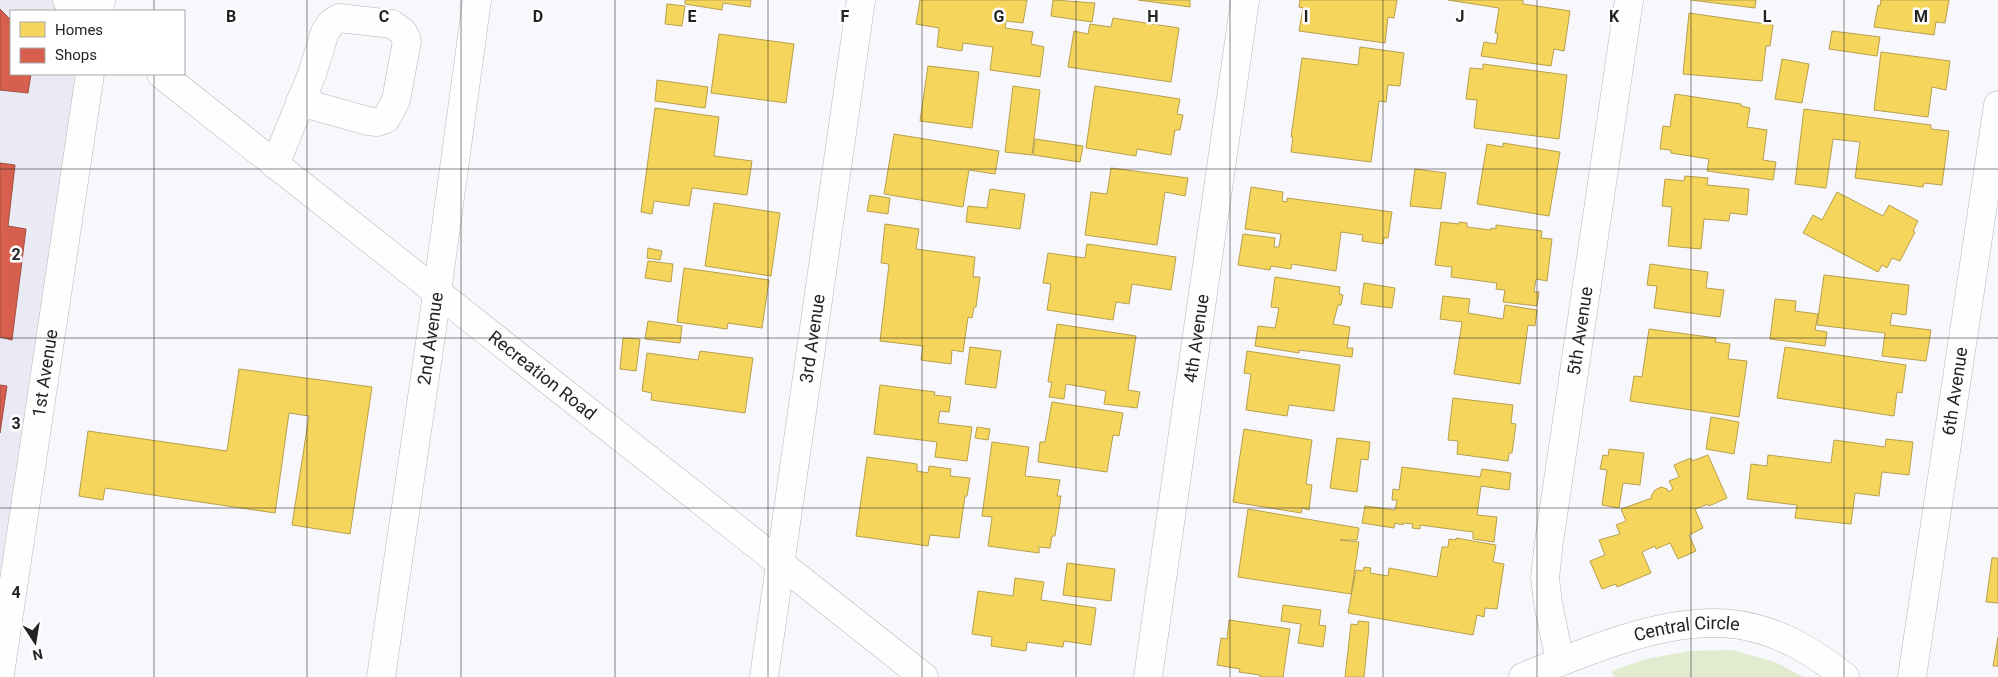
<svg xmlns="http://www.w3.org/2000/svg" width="1998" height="677" viewBox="0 0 1998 677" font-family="Roboto,sans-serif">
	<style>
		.built { fill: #eaeaf5 }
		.green { fill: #e1ebcf }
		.homes { fill: #f6d55c; stroke: #b7a04c }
		.shops { fill: #d6604d; stroke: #a14e42 }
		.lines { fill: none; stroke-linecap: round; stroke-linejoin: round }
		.minor-casing { stroke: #b6b6b9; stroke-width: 29 }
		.minor { stroke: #fefeff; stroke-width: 28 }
		.grid { fill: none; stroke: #242427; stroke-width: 1; stroke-opacity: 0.55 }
		.labels { text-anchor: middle; stroke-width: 5; stroke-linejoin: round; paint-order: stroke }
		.street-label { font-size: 18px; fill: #242427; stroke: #fff }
		.grid-label { font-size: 16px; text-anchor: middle; font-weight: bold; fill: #242427; stroke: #fff; stroke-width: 5; stroke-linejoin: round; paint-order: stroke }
	</style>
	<rect width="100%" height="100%" fill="#f7f7fc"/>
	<path class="built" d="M0 0H101L99 11H11V74H90L0 674Z"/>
	<path class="green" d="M1732 650 1775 662 1803 677H1614L1612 671 1646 659 1690 651Z"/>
	<path class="homes" d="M685 0H751L750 7 723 3 722 10 685 4Z
		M920 0H1027L1023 23 1006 21 1005 28 1033 32 1031 44 1044 47 1040 77 990 70 993 47 963 43 962 51 937 47 939 28 916 24Z
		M1053 0 1095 3 1092 22 1051 16Z
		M1138 0H1190V7Z
		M1300 0H1397L1394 18 1388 17 1385 43 1299 31 1303 8 1299 7Z
		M1448 0H1523V4L1570 11 1564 51 1554 49 1551 66 1481 56 1484 42 1496 44 1498 33H1495L1499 8Z
		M1691 0H1756L1755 8Z
		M1881 0H1949L1945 23 1936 22 1934 35 1874 27 1878 5 1880 6Z
		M667 4 685 6 682 26 665 24Z
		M1689 13 1773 25 1770 46H1766L1762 81 1683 74Z
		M1113 18 1179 28 1171 82 1068 67 1074 31 1088 34 1090 24 1111 27Z
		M1832 31 1880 37 1877 56 1829 49Z
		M719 34 794 44 786 103 711 93Z
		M1360 47 1404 53 1400 86 1388 85 1386 102 1379 101 1371 162 1291 152 1293 137H1291L1302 58 1358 65Z
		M1881 52 1950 61 1946 90 1932 87 1928 117 1874 110Z
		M1782 59 1809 64 1802 103 1775 99Z
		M1483 64 1567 75 1559 139 1474 128 1477 100 1466 99 1470 68 1483 69Z
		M928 66 979 72 972 128 920 121Z
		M657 80 708 87 705 108 655 101Z
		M1013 86 1040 90 1032 155 1005 152Z
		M1095 86 1180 99 1177 114 1183 115 1180 130H1175L1171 155 1137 149 1136 156 1086 148Z
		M1675 94 1741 104V106L1750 108 1747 127 1767 130 1763 160 1776 162 1773 180 1707 171 1709 159 1671 153V150L1660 149 1663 126 1670 127Z
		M655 108 719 117 714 156 752 161 747 195 692 188 689 206 654 201 652 214 641 212Z
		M1804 109 1931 125V129L1949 131 1942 185 1924 183 1923 187 1855 178 1860 142 1833 139 1826 188 1795 184Z
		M894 134 999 151 995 174 969 170 963 207 884 194Z
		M1035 139 1083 146 1080 162 1033 155Z
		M1503 143 1560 152 1549 216 1477 204 1487 144 1503 147Z
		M1111 168 1188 178 1185 196 1165 192 1157 245 1085 235 1091 192 1107 194Z
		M1415 169 1446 173 1441 209 1410 206Z
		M1685 176 1708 178 1707 185 1749 189 1747 215 1730 213 1729 221 1704 219 1701 249 1668 246 1672 207 1662 206 1665 179 1684 181Z
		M1251 187 1283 192 1282 201 1287 202V198L1392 212 1388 238H1384L1383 244 1362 241 1363 235 1341 232 1336 271 1292 264 1291 269 1271 266 1270 270 1238 265 1243 234 1275 238 1274 247H1279L1281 234 1245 229Z
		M990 189 1025 194 1020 229 966 222 968 206 987 208Z
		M1837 192 1883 216 1889 205 1918 221 1913 231 1915 232 1900 261 1892 258 1887 268 1882 265 1878 272 1803 233 1813 215 1822 220Z
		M870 195 890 198 888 214 867 211Z
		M714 203 780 213 771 276 705 266Z
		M1441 222 1459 224V222L1467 223V227L1491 230V228L1496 229V225L1542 231 1541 238 1552 239 1547 281 1536 279 1534 292H1539L1537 306 1503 302 1505 290 1496 289 1497 283 1451 277 1452 267 1435 265Z
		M885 224 919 229 916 249 975 257 973 277H980L976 307H974L972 318 968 317 963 352 952 350 951 364 921 360 923 346 880 341 889 264 881 263Z
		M1087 244 1176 257 1171 290 1132 284 1129 304 1116 302 1113 320 1047 310 1051 284 1043 283 1048 253 1085 258Z
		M648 248 662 251 660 260 647 258Z
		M648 261 673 264 671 282 645 278Z
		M1650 264 1708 272 1706 288 1724 290 1720 317 1654 308 1657 286 1647 285Z
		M684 268 769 280 762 328 728 323 727 329 677 322Z
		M1824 275 1909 285 1906 315 1892 313 1890 325 1931 330 1926 361 1882 356 1885 333 1817 325Z
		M1275 277 1340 287 1339 294 1343 295 1341 305H1338L1333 324 1350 327 1347 348H1353L1352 357 1299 350V353L1255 346 1258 326 1275 328 1279 308 1271 307Z
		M1364 283 1395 288 1392 308 1361 304Z
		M1443 296 1470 299 1468 313 1503 319 1505 305 1537 310 1535 326 1528 325 1520 384 1454 374 1462 322 1440 319Z
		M1775 299 1796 301 1795 311 1818 314 1815 330 1827 332 1825 346 1770 339Z
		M648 321 682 326 680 343 645 339Z
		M1057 324 1136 336 1128 390 1140 392 1137 408 1104 404 1106 391 1066 384 1064 399 1049 397 1052 382H1048Z
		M1649 329 1716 338 1715 342 1730 344 1728 359 1747 361 1739 417 1630 401 1634 376 1642 377Z
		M623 338 640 339 636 371 620 369Z
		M970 347 1001 351 996 388 965 384Z
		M1785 347 1906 365 1902 393 1897 392 1894 416 1777 398Z
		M700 351 753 358 745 413 651 400 652 393 642 391 647 353 698 360Z
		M1247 351 1340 365 1334 411 1289 405 1287 416 1246 410 1251 374 1244 373Z
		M239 369 372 387 350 534 292 525 309 416 289 413 275 513 105 488 103 500 79 496 88 431 227 451Z
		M880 385 935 392 934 395 951 397 949 412 940 411 938 423 972 427 967 461 935 457 937 442 874 434Z
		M1453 398 1513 405 1511 423 1516 424 1512 453H1509L1508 461 1457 454 1458 441 1448 440Z
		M1052 402 1123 413 1119 436 1113 435 1107 472 1038 462 1040 442H1045Z
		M1711 417 1739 422 1734 454 1706 449Z
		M977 427 990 429 988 440 975 438Z
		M1244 429 1312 440 1306 484 1312 485 1309 510 1302 508 1301 513 1233 502Z
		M1337 438 1370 442 1368 460 1361 459 1357 492 1330 488Z
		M1886 439 1913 442 1909 475 1882 472 1879 496 1855 493 1851 524 1795 518 1797 505 1747 499 1751 464 1767 466 1768 455 1831 463 1834 440 1885 447Z
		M992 442 1029 447 1025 476 1060 480 1057 496H1061L1055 536H1052L1050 548 1039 547V553L988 546 992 517 982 516Z
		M1609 449 1644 453 1640 485 1623 483 1619 508 1602 505 1607 470 1600 469 1603 455 1608 456Z
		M1708 455 1727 498 1709 506 1708 504 1695 509 1703 528 1689 535 1696 551 1678 559 1670 543 1656 549 1655 546 1642 552 1651 573 1617 587 1616 584 1602 589 1590 561 1605 555 1599 540 1620 534 1616 525 1626 521 1621 509 1652 498 1651 496 1655 490 1661 487 1667 489 1668 492 1673 489 1669 481 1679 477 1674 465 1691 458 1692 461Z
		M867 457 917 464V471L928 473 929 466 951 469 950 476 970 478 967 496H965L959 538 930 535 928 546 856 536Z
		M1402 467 1480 477 1482 469 1511 473 1509 490 1481 486 1477 515 1497 517 1494 542 1473 539V532L1420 525V529L1412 528 1413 524 1403 523V525L1395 523 1394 528 1362 523 1365 506 1395 510 1397 500H1392L1393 489 1399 490Z
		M1248 509 1359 528 1357 540H1340L1359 542 1351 594 1238 577Z
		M1456 538 1496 545 1493 562 1504 564 1497 609 1485 608 1484 617 1477 615 1473 635 1348 613 1356 570 1363 571 1364 567 1371 568 1370 573 1388 576 1389 568 1437 577 1442 547H1448L1449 539 1456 540Z
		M1992 558H1998V603L1986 602Z
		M1067 563 1115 569 1111 601 1063 595Z
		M1015 578 1044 582 1041 600 1096 608 1091 645 1064 641 1063 647 1027 642 1026 651 991 646 992 637 972 634 978 591 1013 596Z
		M1283 605 1321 610 1319 625 1326 626 1323 647 1298 643 1301 624 1281 621Z
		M1229 620 1290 629 1283 677H1260V675L1239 672 1240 669 1217 665 1221 638 1227 639Z
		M1358 621 1369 622 1368 627H1369L1364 677H1345L1351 624 1358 625Z
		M1998 637V666H1993Z"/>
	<path class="shops" d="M0 9 11 20V74H31L28 93 0 90Z
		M0 163 15 165 8 226 26 229 12 340 0 337Z
		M0 385 7 386 0 433Z"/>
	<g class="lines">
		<defs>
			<g id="minor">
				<path d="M67 0 82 11"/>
				<path d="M99 11 101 0"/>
				<path id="s1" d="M161 74 924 677"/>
				<path d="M275 165 312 74 325 32 331 23 339 18 392 24 403 32 407 41 396 100 386 119 377 122 368 121 300 102"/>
				<path id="s2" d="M1560 662 1548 603 1545 578 1549 542 1629 0"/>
				<path id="s3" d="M0 674 90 74"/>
				<path id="s4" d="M381 677 432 329 477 0"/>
				<path id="s5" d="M764 677 861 0"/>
				<path id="s6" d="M1148 677 1245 0"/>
				<path id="s7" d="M1523 677C1586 651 1672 614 1740 625 1781 632 1814 652 1845 677"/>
				<path id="s8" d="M1912 677 1998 105"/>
			</g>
		</defs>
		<use href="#minor" class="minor-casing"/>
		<use href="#minor" class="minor"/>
	</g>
	<path class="grid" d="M154 0V11M307 0V677M461 0V677M615 0V677M768 0V677M922 0V677M1076 0V677M1230 0V677M1383 0V677M1537 0V677M1691 0V677M1844 0V677M154 74V677M0 169H1998M0 338H1998M0 508H1998"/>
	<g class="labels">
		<g class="street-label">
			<text dy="6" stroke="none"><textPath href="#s2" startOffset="335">5th Avenue</textPath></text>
			<text dy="6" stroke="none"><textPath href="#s6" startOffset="342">4th Avenue</textPath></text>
			<text dy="6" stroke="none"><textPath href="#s4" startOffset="342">2nd Avenue</textPath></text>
			<text dy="6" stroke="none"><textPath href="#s5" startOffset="342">3rd Avenue</textPath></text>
			<text dy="6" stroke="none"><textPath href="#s3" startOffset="304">1st Avenue</textPath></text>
			<text dy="6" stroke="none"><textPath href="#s1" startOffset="486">Recreation Road</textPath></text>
			<text dy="6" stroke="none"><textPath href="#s8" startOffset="289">6th Avenue</textPath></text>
			<text dy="6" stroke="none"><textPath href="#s7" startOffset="172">Central Circle</textPath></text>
		</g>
	</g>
	<g class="grid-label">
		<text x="231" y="22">B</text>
		<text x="384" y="22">C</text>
		<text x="538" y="22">D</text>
		<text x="692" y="22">E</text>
		<text x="845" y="22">F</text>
		<text x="999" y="22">G</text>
		<text x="1153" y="22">H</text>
		<text x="1306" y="22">I</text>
		<text x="1460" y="22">J</text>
		<text x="1614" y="22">K</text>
		<text x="1767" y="22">L</text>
		<text x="1921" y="22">M</text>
		<text x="16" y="260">2</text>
		<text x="16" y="429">3</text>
		<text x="16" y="598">4</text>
	</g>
	<rect x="10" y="10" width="175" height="65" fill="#ffffff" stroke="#a7a7a9"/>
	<rect x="20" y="22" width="25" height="15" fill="#f6d55c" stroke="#a7a7a9"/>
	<text x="55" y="35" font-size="15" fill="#242427">Homes</text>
	<rect x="20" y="48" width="25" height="15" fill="#d6604d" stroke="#a7a7a9"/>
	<text x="55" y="60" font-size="15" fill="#242427">Shops</text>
	<g transform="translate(35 642) rotate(168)" stroke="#ffffff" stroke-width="4" paint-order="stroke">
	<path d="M0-4L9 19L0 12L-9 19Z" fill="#242427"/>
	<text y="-8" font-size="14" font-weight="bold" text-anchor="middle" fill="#242427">N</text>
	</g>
</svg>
